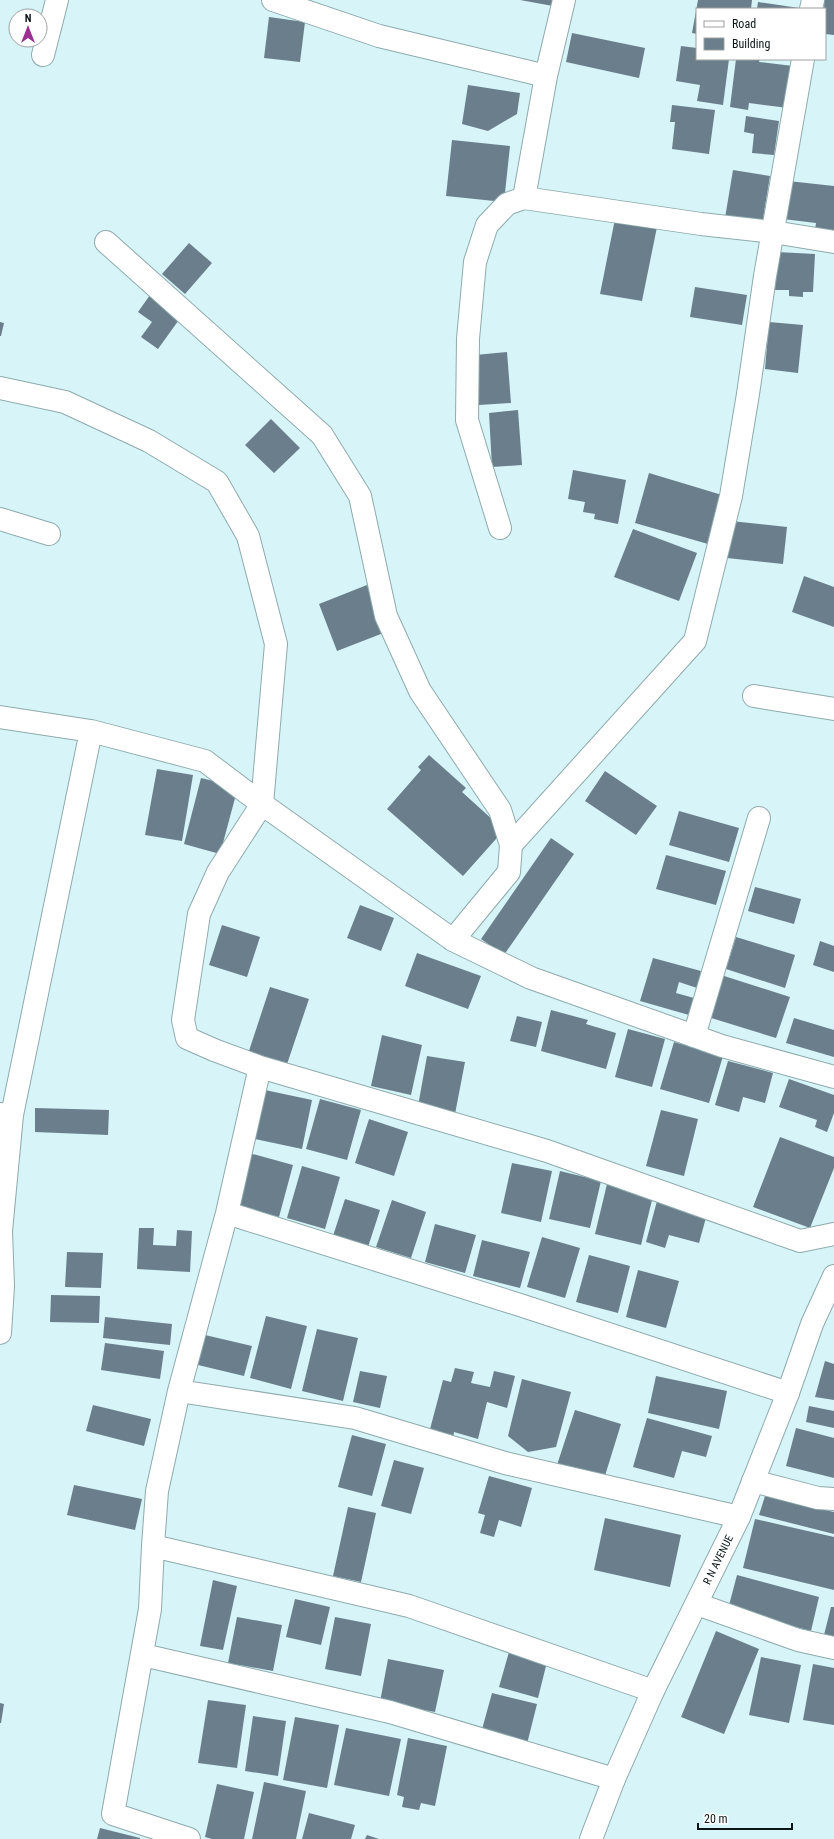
<svg xmlns="http://www.w3.org/2000/svg" width="834" height="1839" viewBox="0 0 834 1839" font-family="'Roboto Condensed',sans-serif">
	<style>
		.building { fill: #6a7f8b }
		.lines { fill: none; stroke-linecap: round; stroke-linejoin: round }
		.street-casing { stroke: #8eaaad; stroke-width: 24 }
		.secondary-casing { stroke: #8eaaad; stroke-width: 24 }
		.primary-casing { stroke: #8eaaad; stroke-width: 24 }
		.street { stroke: #fff; stroke-width: 22 }
		.secondary { stroke: #fff; stroke-width: 22 }
		.primary { stroke: #fff; stroke-width: 22 }
		.labels { text-anchor: middle; stroke-width: 4; stroke-linejoin: round; paint-order: stroke }
		.street-label { font-size: 11px; fill: #0b1517; stroke: #fff }
	</style>
	<rect width="100%" height="100%" fill="#d7f4f8"/>
	<path class="building" d="M520 0H553V6Z
		M698 0H752L751 9H697V34L692 33Z
		M824 0H834V35L825 34Z
		M758 2 799 8V9H757Z
		M269 17 305 22 300 62 264 58Z
		M572 33 645 48 639 78 566 62Z
		M681 46 697 48V59H729L723 105 697 101 700 85 676 81Z
		M736 59H760L759 62 793 66 788 108 749 103 748 110 730 107Z
		M468 85 520 93 517 114 488 131 462 124Z
		M672 105 715 110 709 154 672 149 675 122H670Z
		M746 116 779 121 774 155 752 153 754 134 744 132Z
		M452 140 510 146 504 202 446 196Z
		M733 170 770 176 762 225 725 218Z
		M788 181 834 186V233L815 230 816 223 783 219Z
		M615 219 657 227 642 301 600 294Z
		M189 243 212 263 185 294 162 274Z
		M777 252 815 254 813 292H803V297L789 296V290H775Z
		M695 287 747 295 742 325 690 317Z
		M150 295 181 317 158 349 141 337 152 322 138 312Z
		M0 322 4 323 1 336H0Z
		M769 322 803 325 798 373 765 369Z
		M507 352 511 403 479 405 475 355Z
		M518 410 522 465 492 467 489 413Z
		M271 419 300 448 274 473 245 445Z
		M573 470 626 480 618 524 594 519 595 514 583 512 585 502 568 499Z
		M649 473 722 495 708 544 635 523Z
		M731 521 787 527 783 564 727 558Z
		M633 529 697 553 679 601 614 577Z
		M804 576 834 587V627L792 612Z
		M367 585 386 632 337 651 319 604Z
		M429 755 466 788 462 792 504 830 463 876 387 809 421 770 418 767Z
		M157 769 193 775 182 841 145 835Z
		M605 771 657 806 636 835 585 801Z
		M201 778 238 787 220 854 184 844Z
		M679 811 739 828 729 862 669 845Z
		M551 838 574 854 504 955 481 939Z
		M666 855 726 871 716 905 656 889Z
		M755 887 801 899 794 924 748 911Z
		M360 905 394 918 381 951 347 938Z
		M222 925 260 937 247 977 209 965Z
		M736 937 795 955 785 988 726 969Z
		M820 941 834 946V972L813 965Z
		M417 953 481 976 468 1009 405 986Z
		M653 958 701 971 697 988 679 982 676 993 694 998 689 1015 640 1001Z
		M721 975 790 997 776 1038 708 1017Z
		M270 987 309 999 285 1070 247 1057Z
		M551 1010 588 1020 586 1024 616 1033 606 1069 541 1051Z
		M517 1016 542 1022 536 1047 510 1041Z
		M794 1018 834 1030V1057L786 1043Z
		M628 1029 665 1039 652 1087 615 1077Z
		M382 1035 422 1045 411 1095 371 1086Z
		M674 1042 723 1056 709 1103 660 1089Z
		M427 1056 465 1062 455 1114 418 1106Z
		M728 1061 773 1073 765 1103 743 1097 739 1112 715 1105Z
		M789 1079 834 1095V1113L827 1132 815 1127 817 1120 779 1107Z
		M265 1090 312 1100 302 1149 255 1139Z
		M320 1099 361 1110 347 1160 306 1149Z
		M35 1108 109 1110 108 1135 35 1132Z
		M661 1110 698 1119 684 1176 646 1166Z
		M369 1119 408 1132 394 1176 355 1163Z
		M780 1137 834 1157V1168L810 1228 753 1207Z
		M249 1153 293 1165 279 1217 235 1205Z
		M512 1163 552 1171 541 1222 501 1213Z
		M302 1166 340 1177 325 1229 287 1218Z
		M560 1171 601 1181 590 1228 549 1219Z
		M607 1184 653 1196 641 1245 595 1234Z
		M345 1199 380 1210 368 1247 333 1236Z
		M392 1200 426 1212 411 1258 376 1247Z
		M657 1201 707 1214 699 1243 669 1235 665 1248 646 1242Z
		M435 1224 476 1235 465 1273 425 1262Z
		M139 1228H154L153 1245 176 1246 177 1230 192 1231 190 1272 137 1269Z
		M542 1237 580 1248 565 1298 527 1287Z
		M482 1240 530 1252 520 1288 473 1276Z
		M67 1252 103 1253 101 1288 65 1287Z
		M589 1255 630 1266 618 1313 576 1302Z
		M638 1270 679 1281 666 1328 626 1317Z
		M51 1295 100 1296 99 1323 50 1322Z
		M266 1316 307 1326 291 1389 250 1378Z
		M105 1317 172 1324 170 1345 103 1338Z
		M317 1329 358 1338 343 1401 302 1391Z
		M205 1335 252 1346 244 1376 198 1365Z
		M105 1343 164 1351 160 1379 101 1370Z
		M825 1361 834 1364V1400L815 1397Z
		M455 1368 474 1372 471 1383 490 1387 494 1371 515 1376 507 1408 487 1402 478 1439 454 1432 453 1439 429 1433 443 1380 451 1382Z
		M360 1371 387 1376 380 1408 353 1402Z
		M656 1376 727 1391 719 1429 648 1413Z
		M522 1379 571 1392 556 1447 528 1452 508 1436Z
		M93 1405 151 1419 144 1446 86 1431Z
		M809 1406 834 1411V1428L806 1422Z
		M575 1410 621 1424 604 1479 557 1465Z
		M647 1418 712 1436 706 1457 682 1451 674 1478 633 1467Z
		M796 1428 834 1438V1478L786 1466Z
		M352 1435 386 1444 372 1496 338 1487Z
		M394 1460 424 1468 411 1514 381 1506Z
		M489 1476 532 1488 521 1527 499 1520 494 1537 480 1533 485 1515 478 1513Z
		M74 1485 142 1499 135 1530 67 1515Z
		M765 1496 834 1512V1534L759 1515Z
		M348 1507 376 1513 361 1582 333 1576Z
		M605 1518 681 1535 670 1587 594 1570Z
		M755 1519 834 1537V1590L743 1568Z
		M737 1575 819 1597 811 1631 728 1609Z
		M213 1580 237 1586 223 1650 200 1646Z
		M295 1599 330 1607 321 1645 286 1637Z
		M831 1607H834V1638L824 1635Z
		M237 1617 282 1625 273 1671 228 1663Z
		M335 1617 371 1624 361 1676 325 1669Z
		M716 1631 759 1649 724 1734 681 1717Z
		M509 1652 547 1662 538 1698 499 1687Z
		M761 1657 801 1665 789 1723 749 1715Z
		M388 1659 444 1670 435 1712 380 1702Z
		M813 1664 834 1668V1725L803 1720Z
		M492 1693 537 1704 527 1744 481 1733Z
		M208 1700 246 1705 237 1768 198 1763Z
		M0 1703 4 1704 1 1723H0Z
		M253 1716 286 1721 278 1776 245 1771Z
		M295 1717 339 1725 327 1788 283 1780Z
		M346 1728 401 1739 389 1796 334 1785Z
		M408 1738 447 1746 435 1806 421 1803 419 1810 402 1807 404 1797 397 1795Z
		M264 1782 306 1791 296 1839H252Z
		M217 1784 254 1792 244 1839H212L205 1837Z
		M309 1813 355 1825 351 1839H302Z
		M100 1828 140 1838V1839H97Z
		M367 1835 379 1839H365Z"/>
	<g class="lines">
		<defs>
			<path id="street" d="M273 0 379 36 546 76
				M811 9 813 0
				M43 55 57 0
				M524 198 546 76 564 0
				M106 242 322 435 360 496 386 616 420 691 500 810 511 845 509 872 453 940
				M0 519 49 534
				M500 528 467 420 468 339 475 262 487 225 507 204 524 198 701 224 773 232 834 242
				M754 696 834 709
				M0 717 91 731 205 761 262 804 218 872 199 914 183 1020 187 1038 214 1050 260 1067 547 1151 800 1241 834 1234
				M511 845 695 641 731 496 748 394 765 276 803 59
				M694 1036 759 818
				M0 1114 12 1115 1 1231 3 1286 0 1333
				M12 1115 91 731
				M227 1213 520 1305 788 1393
				M179 1391 355 1418 505 1463 739 1517
				M753 1481 818 1498 834 1499
				M153 1546 409 1606 653 1691
				M697 1604 798 1640 834 1648
				M143 1655 390 1712 614 1779
				M189 1839 113 1814 150 1609 153 1546 157 1491 179 1391 227 1213 260 1067"/>
			<path id="secondary" d="M0 388 65 402 149 441 217 482 248 536 276 644 262 804 453 940 531 978 722 1046 834 1077"/>
			<g id="primary">
				<path id="s1" d="M591 1839 614 1779 653 1691 739 1517 788 1393 812 1324 834 1276"/>
			</g>
		</defs>
		<use href="#street" class="street-casing"/>
		<use href="#secondary" class="secondary-casing"/>
		<use href="#primary" class="primary-casing"/>
		<use href="#street" class="street"/>
		<use href="#secondary" class="secondary"/>
		<use href="#primary" class="primary"/>
	</g>
	<g class="labels">
		<g class="street-label">
			<text dy="4" stroke="none"><textPath href="#s1" startOffset="307">R N AVENUE</textPath></text>
		</g>
	</g>
	<rect x="696" y="8" width="130" height="52" fill="#ffffff" stroke="#9da1a2"/>
	<rect x="704" y="21" width="20" height="6" fill="#ffffff" stroke="#9da1a2"/>
	<text x="732" y="28" font-size="12" fill="#0b1517">Road</text>
	<rect x="704" y="38" width="20" height="12" fill="#6a7f8b" stroke="#9da1a2"/>
	<text x="732" y="48" font-size="12" fill="#0b1517">Building</text>
	<g transform="translate(28 28)"><circle r="19" fill="#ffffff" stroke="#9da1a2"/>
	<path d="M0-3L7 15L0 10L-7 15Z" fill="#9b3091"/>
	<text y="-6" font-size="11" font-weight="bold" text-anchor="middle" fill="#0b1517">N</text>
	</g>
	<path d="M698 1823v6h94v-6" fill="none" stroke="#0b1517" stroke-width="2"/>
	<text x="704" y="1823" font-size="12" fill="#0b1517" stroke="#ffffff" stroke-width="3" paint-order="stroke">20 m</text>
</svg>
